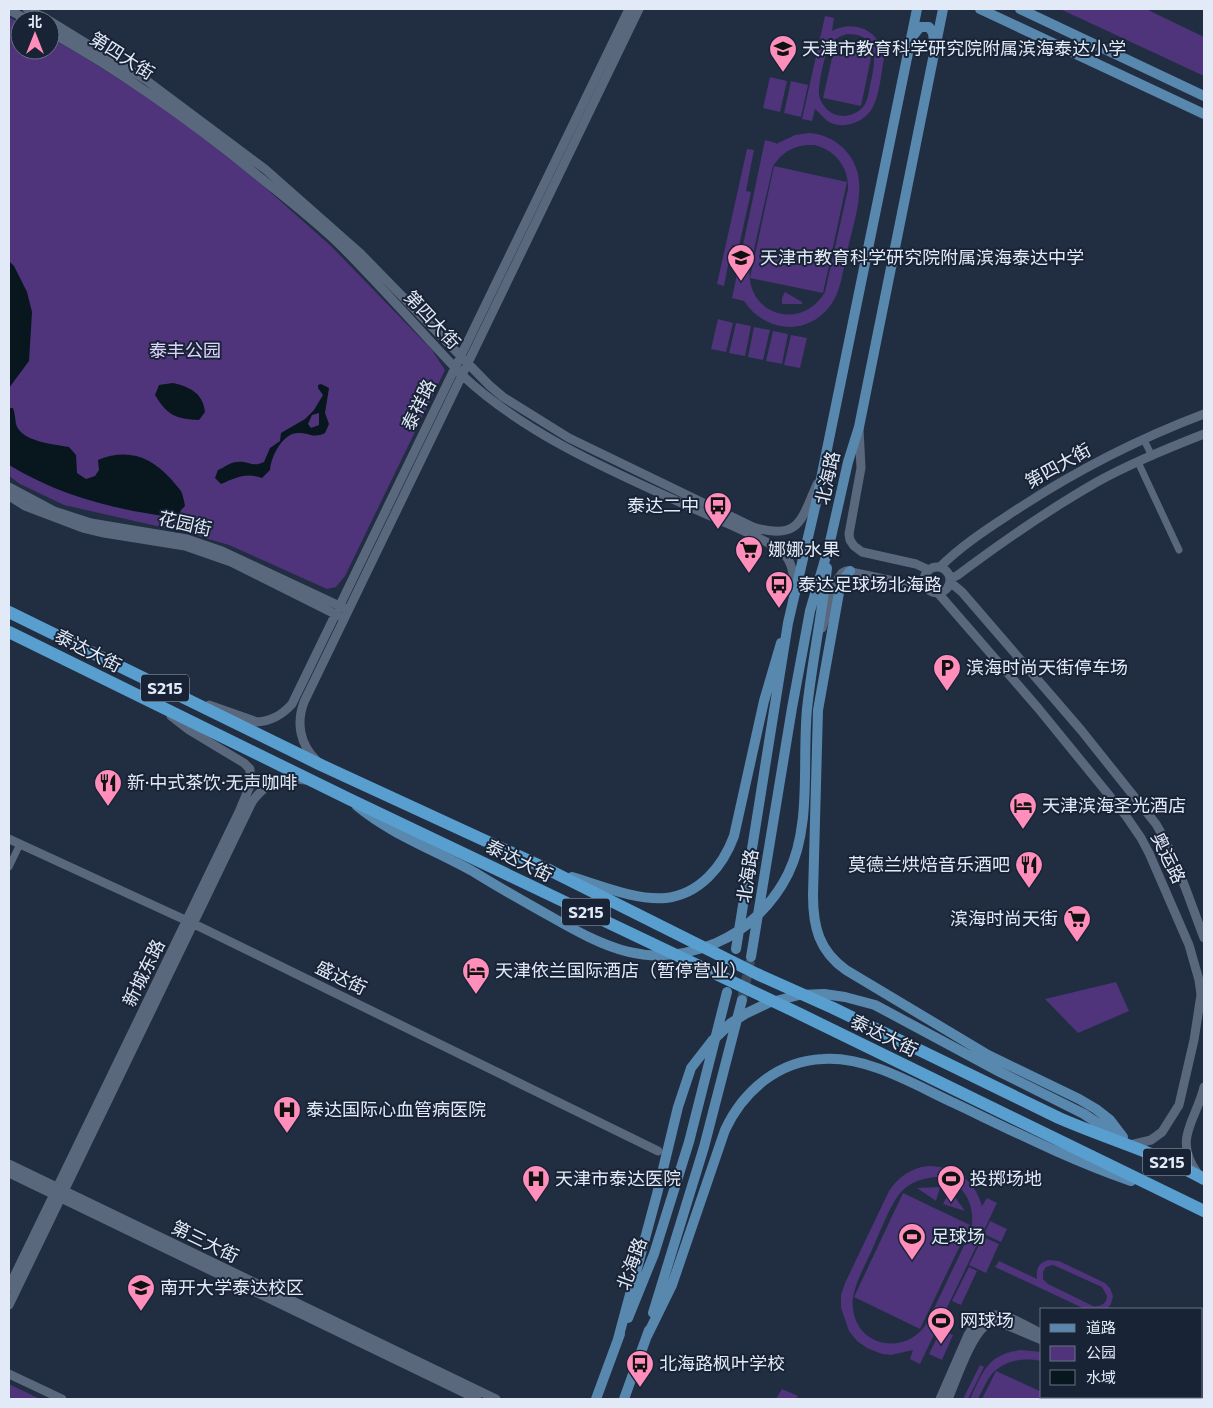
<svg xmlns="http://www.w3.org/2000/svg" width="1213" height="1408" viewBox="0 0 1213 1408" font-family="Commissioner,'Noto Sans SC',sans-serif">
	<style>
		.green { fill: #4f337b; fill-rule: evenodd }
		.water { fill: #07171d; fill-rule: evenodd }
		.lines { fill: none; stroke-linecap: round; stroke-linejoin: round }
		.primary-tunnel { stroke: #3e495b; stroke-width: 10; stroke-dasharray: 10 5; stroke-linecap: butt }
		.street { stroke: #5a687e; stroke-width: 7 }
		.secondary { stroke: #5a687e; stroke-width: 9 }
		.primary { stroke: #5988af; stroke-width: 10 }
		.highway { stroke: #589ecf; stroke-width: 12 }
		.labels { text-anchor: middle; stroke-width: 4; stroke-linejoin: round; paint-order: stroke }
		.shield { fill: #182336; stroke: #a5aebd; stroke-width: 1 }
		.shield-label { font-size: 16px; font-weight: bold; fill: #e2eaf7 }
		.poi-label { font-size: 18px; fill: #e2eaf7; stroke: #182336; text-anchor: start }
		.street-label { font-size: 18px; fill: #e2eaf7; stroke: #182336 }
		.park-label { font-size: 18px; fill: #e0d3fe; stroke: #182336 }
	</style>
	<rect width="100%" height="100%" fill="#212d40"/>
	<path class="green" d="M1060 9H1146L1204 37V76Z
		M825 16 834 18 832 31C855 19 881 31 884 58 881 73 880 93 873 107 865 122 845 130 829 122 824 119 820 113 815 109L812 121 802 119ZM847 34C879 34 876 59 871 81 869 88 869 97 865 104 858 116 840 120 829 111 824 107 820 101 819 95 818 85 825 51 831 44 835 38 841 36 847 34Z
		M9 17 20 23V50H50V38L74 51 162 106 259 182 331 246 432 350 445 370 345 576 336 587 327 589 229 545 192 534 64 505 20 484 9 476Z
		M835 45 872 53 861 106 823 98Z
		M770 77 787 81 780 112 763 108Z
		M791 81 808 85 801 117 784 113Z
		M809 133C822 134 834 139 843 148 872 175 855 216 848 248 843 267 842 291 830 306 807 337 764 332 744 301L732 298 765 140 776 143V144L795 135ZM814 145C835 150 849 167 848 189L825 292C801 333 744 314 750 267L773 166C783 151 796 144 814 145Z
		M747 149 754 150 746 191 751 192 739 246 732 245 724 286 717 284Z
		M774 166 847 182 823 293 750 278Z
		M785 292 802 302V304H782V298Z
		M718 319 733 323 726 352 711 349Z
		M736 323 751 326 745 356 729 353Z
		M754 327 770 330 763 360 748 357Z
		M773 331 788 334 782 364 766 361Z
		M791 335 807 338 800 368 784 365Z
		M1116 982 1129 1011 1078 1033 1045 999Z
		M928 1166C955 1166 975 1180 982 1206L987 1198 997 1203 920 1364 910 1359 913 1350 891 1355 882 1354 867 1348 857 1341 849 1331 841 1308V1295L845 1283 889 1191C898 1177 911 1168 928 1166ZM936 1177C964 1180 978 1207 970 1233L928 1321C909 1356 857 1349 853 1308 852 1301 853 1295 855 1289 859 1276 866 1263 872 1250 879 1235 892 1199 904 1189 913 1181 924 1178 936 1177Z
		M940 1187 936 1201 917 1188Z
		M903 1193 970 1225 920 1329 854 1297Z
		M952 1193 965 1211 943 1204 946 1198Z
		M990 1221 1007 1229 1001 1242 984 1234Z
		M983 1237 999 1244 986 1273 969 1265Z
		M1048 1260 1059 1261 1105 1283 1110 1288 1113 1296 1111 1304 1107 1309H1085L995 1267 999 1261 1037 1279C1036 1269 1038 1263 1048 1260ZM1053 1265 1102 1287 1107 1296C1107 1304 1100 1307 1093 1306L1048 1284 1043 1279V1272L1046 1267Z
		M969 1267 977 1271 961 1305 952 1301Z
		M941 1330 953 1335 942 1360 929 1354Z
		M1021 1350 1042 1352V1361C1025 1357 1003 1360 991 1375 986 1382 982 1391 978 1399H970C983 1372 987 1354 1021 1350Z
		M980 1365 984 1367 968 1399H963Z
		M996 1371 1042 1392V1397H1051L1056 1399H982Z
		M9 1384 40 1399H9Z
		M782 1389 798 1396 796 1399H776Z"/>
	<path class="water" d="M9 261 14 266 27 292 32 312 29 361 9 388Z
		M173 383C190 387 203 393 205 412L199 420C176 419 167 415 155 395L159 385Z
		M321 384 329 388 325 413 329 424 325 433C313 439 309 432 297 433 282 434 271 457 270 470L262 478C246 472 235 478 221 484L215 478 218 470C224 468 230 462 237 462 248 460 252 468 264 462L270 448 280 441 281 433 305 419 314 410 323 395 318 388V385ZM319 413V425L311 428 308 424 312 415Z
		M9 408H13C15 413 15 419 16 424 21 442 54 444 69 447L76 455 77 473 86 479 95 476 99 470 98 460C127 448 150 456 171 479 174 483 178 487 181 491 183 495 184 501 185 506L181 510 178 518C116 510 62 497 9 465Z"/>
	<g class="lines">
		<path class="primary-tunnel" d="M742 1000 751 957"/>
		<path class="street" d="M1144 440 1152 456
			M1138 462 1179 550
			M9 867 20 844"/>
		<path class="secondary" d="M27 9 48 20
			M9 10 28 20
			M50 21 146 80 265 169 359 252 489 385 503 397 569 438 753 527C799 541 801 521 817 484
			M50 32C126 74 195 124 262 179 288 200 315 221 340 245 382 287 421 332 462 375 528 437 618 474 699 511 726 523 754 534 779 549 792 559 794 573 794 589
			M859 428 861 468 849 534 850 540 854 546 862 552 916 564 929 570
			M9 487 54 511 91 523 187 539 222 551 344 608
			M9 496 25 506 83 528 104 533 185 546 231 562 339 616
			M940 567C960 547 984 531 1007 516 1068 475 1135 440 1204 414
			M924 580a13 13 0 1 1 26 0a13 13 0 1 1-26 0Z
			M950 579 958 575C1002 542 1048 510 1097 482 1131 463 1168 448 1204 434
			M950 582 962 592 1081 730 1156 824C1177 859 1189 899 1204 938
			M938 593 1038 708 1126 816 1141 838 1149 853 1189 945 1199 980 1201 995 1194 1040 1179 1105 1162 1132 1151 1140 1130 1145
			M822 628 838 579 842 573 846 571 927 588
			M209 705 257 722C272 721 282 715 292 704L629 9
			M316 760C300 744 296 723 304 702L639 9
			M9 839 194 924 658 1151
			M9 1164 496 1399
			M9 1173 477 1399
			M1198 1174C1172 1139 1196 1121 1204 1087
			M9 1287 239 812 249 788 250 779V769L244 763 189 730 171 716
			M9 1305 252 802C265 783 282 776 305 780
			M9 1374 62 1399
			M1160 1397 1165 1399
			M1173 1397 1178 1399
			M940 1399 968 1335C989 1299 1014 1320 1042 1334
			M948 1399C956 1381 970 1338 985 1326 989 1322 993 1322 999 1322L1042 1340"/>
		<path class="primary" d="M980 9 1204 114
			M1020 9 1204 96
			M913 36 920 27H929L933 33 934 42
			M850 571 842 581 840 587 818 710 813 895C813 927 819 951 846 970L988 1055 1079 1099 1096 1109 1110 1120 1123 1137
			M357 806C392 835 435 850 474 872 498 887 523 901 548 915 606 948 649 971 716 943 747 930 773 904 788 874 812 826 802 762 807 709 812 662 822 615 827 568
			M572 877C599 885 637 901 666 898 700 894 723 866 734 836L764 701 781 643
			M736 949 788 623 816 503 917 9
			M751 957 792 708 810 611 829 546 848 462 859 427 943 9
			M653 1313 704 1147 742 1000
			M628 1318 654 1254 689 1142 727 992
			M647 1336 672 1285 725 1130C743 1091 778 1061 823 1059 868 1056 915 1085 954 1103 1013 1131 1070 1160 1131 1181
			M618 1339 657 1194 678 1107 691 1068 712 1041 731 1023 745 1014 768 1003 799 995 824 994 845 997 875 1005 1000 1072 1084 1114 1121 1139
			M596 1399 620 1334
			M624 1399 649 1330"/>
		<path class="highway" d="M9 612 321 765 551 871 757 974 833 1008 1059 1118C1107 1139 1158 1153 1204 1179
			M9 632 349 799 800 1014 1204 1211"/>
	</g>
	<defs>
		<symbol id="school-pin" viewBox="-11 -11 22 30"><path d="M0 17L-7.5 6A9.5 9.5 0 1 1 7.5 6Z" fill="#ff8ebb" stroke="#182336"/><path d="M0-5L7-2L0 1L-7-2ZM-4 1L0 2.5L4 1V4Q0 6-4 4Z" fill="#111"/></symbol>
		<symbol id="bus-pin" viewBox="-11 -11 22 30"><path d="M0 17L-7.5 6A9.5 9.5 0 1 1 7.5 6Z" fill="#ff8ebb" stroke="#182336"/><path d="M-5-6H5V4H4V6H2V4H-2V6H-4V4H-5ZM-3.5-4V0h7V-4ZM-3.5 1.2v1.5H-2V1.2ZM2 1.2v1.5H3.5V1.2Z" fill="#111"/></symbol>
		<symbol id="supermarket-pin" viewBox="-11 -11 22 30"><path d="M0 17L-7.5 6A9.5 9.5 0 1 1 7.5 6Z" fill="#ff8ebb" stroke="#182336"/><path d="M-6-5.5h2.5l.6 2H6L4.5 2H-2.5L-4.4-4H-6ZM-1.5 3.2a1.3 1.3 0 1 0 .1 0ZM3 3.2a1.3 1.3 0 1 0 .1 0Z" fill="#111"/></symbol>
		<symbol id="parking-pin" viewBox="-11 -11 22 30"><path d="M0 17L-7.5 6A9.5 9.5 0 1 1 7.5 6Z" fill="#ff8ebb" stroke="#182336"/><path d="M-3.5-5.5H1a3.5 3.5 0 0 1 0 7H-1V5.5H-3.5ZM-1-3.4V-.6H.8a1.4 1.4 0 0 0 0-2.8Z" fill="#111"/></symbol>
		<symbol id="restaurant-pin" viewBox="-11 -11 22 30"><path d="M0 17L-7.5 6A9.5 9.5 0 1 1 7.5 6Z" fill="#ff8ebb" stroke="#182336"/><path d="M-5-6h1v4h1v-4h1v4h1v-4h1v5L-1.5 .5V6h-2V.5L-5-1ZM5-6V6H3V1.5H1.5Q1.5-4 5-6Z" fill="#111"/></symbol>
		<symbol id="hotel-pin" viewBox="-11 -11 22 30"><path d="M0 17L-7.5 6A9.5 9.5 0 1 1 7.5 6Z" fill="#ff8ebb" stroke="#182336"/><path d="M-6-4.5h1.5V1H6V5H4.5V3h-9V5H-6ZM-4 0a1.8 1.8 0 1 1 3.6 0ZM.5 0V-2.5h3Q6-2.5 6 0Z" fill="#111"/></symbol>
		<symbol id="hospital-pin" viewBox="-11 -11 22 30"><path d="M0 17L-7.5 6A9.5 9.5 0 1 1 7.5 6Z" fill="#ff8ebb" stroke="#182336"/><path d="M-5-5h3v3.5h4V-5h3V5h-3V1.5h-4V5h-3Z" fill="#111"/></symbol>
		<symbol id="stadium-pin" viewBox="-11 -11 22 30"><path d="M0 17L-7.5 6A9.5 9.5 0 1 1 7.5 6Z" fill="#ff8ebb" stroke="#182336"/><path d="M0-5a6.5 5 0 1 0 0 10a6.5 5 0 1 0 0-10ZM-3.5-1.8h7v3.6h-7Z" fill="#111"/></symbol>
		<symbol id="university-pin" viewBox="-11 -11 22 30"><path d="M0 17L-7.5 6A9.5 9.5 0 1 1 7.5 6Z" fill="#ff8ebb" stroke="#182336"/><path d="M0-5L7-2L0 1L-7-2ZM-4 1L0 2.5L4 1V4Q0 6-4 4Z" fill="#111"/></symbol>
	</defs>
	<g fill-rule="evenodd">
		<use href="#school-pin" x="767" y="33" width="32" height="43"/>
		<use href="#school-pin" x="725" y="242" width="32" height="43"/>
		<use href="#bus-pin" x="702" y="490" width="32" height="43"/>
		<use href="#supermarket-pin" x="733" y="534" width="32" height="43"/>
		<use href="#bus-pin" x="763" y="569" width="32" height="43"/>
		<use href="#parking-pin" x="931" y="652" width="32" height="43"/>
		<use href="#restaurant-pin" x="92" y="767" width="32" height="43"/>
		<use href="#hotel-pin" x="1007" y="790" width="32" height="43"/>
		<use href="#restaurant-pin" x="1013" y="849" width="32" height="43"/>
		<use href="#supermarket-pin" x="1061" y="903" width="32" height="43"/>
		<use href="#hotel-pin" x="460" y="955" width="32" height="43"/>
		<use href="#hospital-pin" x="271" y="1094" width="32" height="43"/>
		<use href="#hospital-pin" x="520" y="1163" width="32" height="43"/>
		<use href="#stadium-pin" x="935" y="1163" width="32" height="43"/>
		<use href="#stadium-pin" x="896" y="1221" width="32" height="43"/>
		<use href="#university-pin" x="125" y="1272" width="32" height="43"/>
		<use href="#stadium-pin" x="925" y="1305" width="32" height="43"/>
		<use href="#bus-pin" x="624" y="1348" width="32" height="43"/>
	</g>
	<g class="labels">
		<g class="shield">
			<rect x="141" y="674.5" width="48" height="27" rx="4"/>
			<rect x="562" y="898.5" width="48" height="27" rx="4"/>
			<rect x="1143" y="1148.5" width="48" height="27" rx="4"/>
		</g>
		<g class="shield-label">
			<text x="165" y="694">S215</text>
			<text x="586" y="918">S215</text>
			<text x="1167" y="1168">S215</text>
		</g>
		<g class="poi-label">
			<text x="802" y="55">天津市教育科学研究院附属滨海泰达小学</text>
			<text x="760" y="264">天津市教育科学研究院附属滨海泰达中学</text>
			<text x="699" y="512" text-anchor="end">泰达二中</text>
			<text x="768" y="556">娜娜水果</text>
			<text x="798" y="591">泰达足球场北海路</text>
			<text x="966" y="674">滨海时尚天街停车场</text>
			<text x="127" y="789">新·中式茶饮·无声咖啡</text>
			<text x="1042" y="812">天津滨海圣光酒店</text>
			<text x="1010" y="871" text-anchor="end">莫德兰烘焙音乐酒吧</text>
			<text x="1058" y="925" text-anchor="end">滨海时尚天街</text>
			<text x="495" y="977">天津依兰国际酒店（暂停营业）</text>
			<text x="306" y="1116">泰达国际心血管病医院</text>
			<text x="555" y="1185">天津市泰达医院</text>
			<text x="970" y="1185">投掷场地</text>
			<text x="931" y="1243">足球场</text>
			<text x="160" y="1294">南开大学泰达校区</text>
			<text x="960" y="1327">网球场</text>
			<text x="659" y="1370">北海路枫叶学校</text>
		</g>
		<g class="street-label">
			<text transform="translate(122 56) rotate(32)" y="6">第四大街</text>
			<text transform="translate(432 320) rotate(47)" y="6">第四大街</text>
			<text transform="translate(419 405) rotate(-64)" y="6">泰祥路</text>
			<text transform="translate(1058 466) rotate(-29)" y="6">第四大街</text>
			<text transform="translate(828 478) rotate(-77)" y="6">北海路</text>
			<text transform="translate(185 524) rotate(13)" y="6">花园街</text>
			<text transform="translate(88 651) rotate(27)" y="6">泰达大街</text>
			<text transform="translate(1168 858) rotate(64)" y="6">奥运路</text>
			<text transform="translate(519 861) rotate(26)" y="6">泰达大街</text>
			<text transform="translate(748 876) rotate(-81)" y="6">北海路</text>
			<text transform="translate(144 973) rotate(-64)" y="6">新城东路</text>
			<text transform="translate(341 978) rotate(26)" y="6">盛达街</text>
			<text transform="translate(884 1036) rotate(26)" y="6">泰达大街</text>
			<text transform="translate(205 1242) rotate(26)" y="6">第三大街</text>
			<text transform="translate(632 1264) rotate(-70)" y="6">北海路</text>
		</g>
		<g class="park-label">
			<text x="185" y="357">泰丰公园</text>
		</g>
	</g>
	<rect width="1213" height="1408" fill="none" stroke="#e2eaf7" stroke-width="20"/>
	<rect x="1040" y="1308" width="162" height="90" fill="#182336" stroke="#697383"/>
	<rect x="1050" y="1324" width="25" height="8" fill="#5988af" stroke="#697383"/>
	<text x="1086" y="1333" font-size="15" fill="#e2eaf7">道路</text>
	<rect x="1050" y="1346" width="25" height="15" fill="#4f337b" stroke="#697383"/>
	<text x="1086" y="1358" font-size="15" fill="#e2eaf7">公园</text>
	<rect x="1050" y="1370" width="25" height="15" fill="#07171d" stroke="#697383"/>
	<text x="1086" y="1383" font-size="15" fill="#e2eaf7">水域</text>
	<g transform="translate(35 35)"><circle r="24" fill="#182336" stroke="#697383"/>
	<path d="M0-4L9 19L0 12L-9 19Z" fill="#ff8ebb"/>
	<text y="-8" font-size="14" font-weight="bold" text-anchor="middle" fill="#e2eaf7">北</text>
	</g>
</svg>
